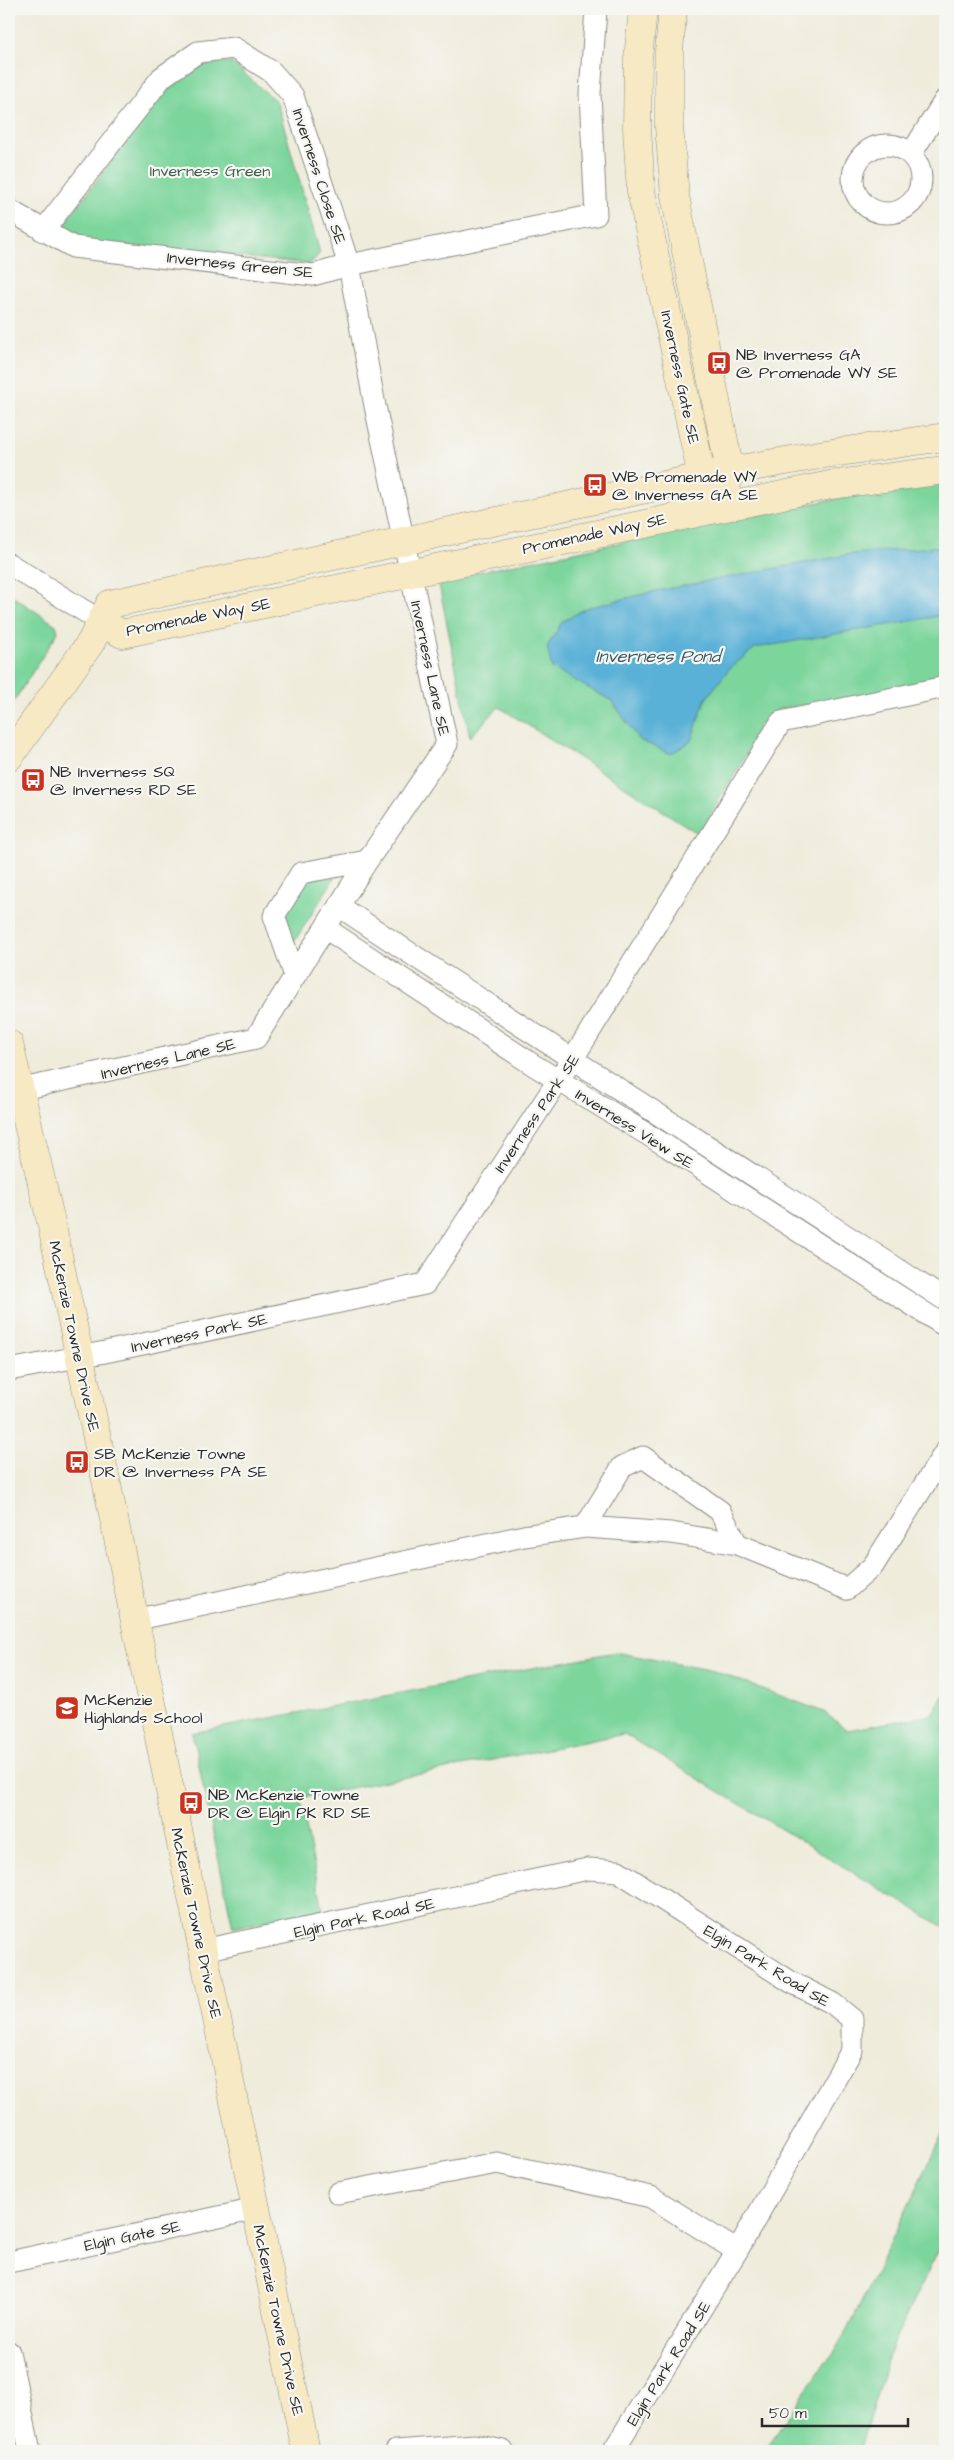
<svg xmlns="http://www.w3.org/2000/svg" width="954" height="2460" viewBox="0 0 954 2460" font-family="'Architects Daughter',sans-serif">
	<style>
		.green { fill: #7cd59b; stroke: #548063 }
		.water { fill: #5ab1d7; stroke: #426e81 }
		.lines { fill: none; stroke-linecap: round; stroke-linejoin: round }
		.street-casing { stroke: #8d8c83; stroke-width: 23 }
		.secondary-casing { stroke: #8d8c83; stroke-width: 29 }
		.street { stroke: #fff; stroke-width: 21 }
		.secondary { stroke: #f6e9c3; stroke-width: 28 }
		.labels { text-anchor: middle; stroke-width: 4.5; stroke-linejoin: round; paint-order: stroke }
		.park-label { font-size: 16px; fill: #435e4d; stroke: #f6f6f2 }
		.street-label { font-size: 16px; fill: #2b2b2b; stroke: #f6f6f2 }
		.poi-label { font-size: 16px; fill: #2b2b2b; stroke: #f6f6f2; text-anchor: start }
		.water-label { font-size: 18px; font-style: italic; fill: #3b5a67; stroke: #f6f6f2 }
	</style>
	<rect width="100%" height="100%" fill="#f6f6f2"/>
	<filter id="ink" filterUnits="userSpaceOnUse"><feTurbulence type="fractalNoise" baseFrequency=".02" numOctaves="2"/><feDisplacementMap in="SourceGraphic" scale="10" xChannelSelector="R" yChannelSelector="G"/><feConvolveMatrix kernelMatrix="1 2 1 2 8 2 1 2 1" color-interpolation-filters="sRGB"/></filter>
	<filter id="wash" filterUnits="userSpaceOnUse"><feTurbulence type="fractalNoise" baseFrequency=".0096" numOctaves="4" result="noise"/><feDisplacementMap in="SourceGraphic" scale="20" xChannelSelector="R" yChannelSelector="G"/><feGaussianBlur stdDeviation="1.12" result="paint"/><feColorMatrix in="noise" values="0 0 0 0 0 0 0 0 0 0 0 0 0 0 0 0 0 1.4 0 .05"/><feComposite in="paint" operator="in"/></filter>
	<g filter="url(#wash)">
		<rect width="100%" height="100%" fill="#efecdb"/>
		<path class="green" d="M219 62 232 63 277 102 320 253 310 264 69 240 62 229 69 217 177 75 191 67Z
			M945 483V681L828 706 803 705 779 709 759 725 746 755 699 834 499 707 470 737 438 580 803 505 902 487Z
			M9 594 56 625 58 632 9 709Z
			M342 866 287 953 274 916 301 873Z
			M615 1652 714 1671 824 1712 847 1730 931 1715 945 1693V1928L624 1734 300 1798 323 1909 233 1928 192 1733Z
			M945 2130V2237L892 2346 859 2451H764L847 2332Z"/>
		<path class="water" d="M945 546V615L755 648 729 669 705 700 691 741 671 754 639 740 612 701 552 668 547 647 562 622 586 608 656 591 851 554Z"/>
	</g>
	<g filter="url(#ink)">
		<g class="lines">
			<defs>
				<path id="street" d="M853 179a34 34 0 1 1 68 0a34 34 0 1 1-68 0Z
					M911 154 945 100
					M9 210 73 247 313 275 349 265 596 215 590 94 596 9
					M9 564 102 622
					M339 906C539 1040 744 1168 945 1300
					M325 928 535 1066 668 1147 945 1326
					M295 976 274 916 301 873 367 861
					M9 1092 256 1038 367 861 447 744 375 406 349 265 293 96 272 72 234 48 198 52 162 77 43 231
					M9 1370 105 1352 425 1284 582 1044 781 722 945 687
					M585 1527 622 1467 643 1457 720 1511 737 1544
					M134 1620 524 1536 585 1527 671 1533 737 1544 847 1589 873 1566 945 1452
					M203 1950 588 1869 618 1871 791 1982 832 2003 852 2019V2050L737 2251 613 2451
					M338 2193 497 2163 651 2197 737 2251
					M9 2262 256 2209
					M9 2352 30 2451
					M396 2451 475 2445 503 2451"/>
				<path id="secondary" d="M643 9 638 59 637 129 641 191 702 477 713 493
					M673 9 669 51V127L675 196 730 471 726 488
					M102 622 122 634 830 485 945 470
					M9 757 91 642 110 604 730 471 825 454 945 437
					M9 1044 51 1222 107 1485 306 2451"/>
			</defs>
			<use href="#street" class="street-casing"/>
			<use href="#secondary" class="secondary-casing"/>
			<use href="#street" class="street"/>
			<use href="#secondary" class="secondary"/>
		</g>
	</g>
	<defs>
		<symbol id="bus-square" viewBox="-11 -11 22 22"><rect x="-9" y="-9" width="18" height="18" rx="4" fill="#c8321e" stroke="#f6f6f2"/><path d="M-5-6H5V4H4V6H2V4H-2V6H-4V4H-5ZM-3.5-4V0h7V-4ZM-3.5 1.2v1.5H-2V1.2ZM2 1.2v1.5H3.5V1.2Z" fill="#fff"/></symbol>
		<symbol id="school-square" viewBox="-11 -11 22 22"><rect x="-9" y="-9" width="18" height="18" rx="4" fill="#c8321e" stroke="#f6f6f2"/><path d="M0-5L7-2L0 1L-7-2ZM-4 1L0 2.5L4 1V4Q0 6-4 4Z" fill="#fff"/></symbol>
	</defs>
	<g fill-rule="evenodd">
		<use href="#bus-square" x="705" y="349" width="28" height="28"/>
		<use href="#bus-square" x="581" y="471" width="28" height="28"/>
		<use href="#bus-square" x="19" y="766" width="28" height="28"/>
		<use href="#bus-square" x="63" y="1448" width="28" height="28"/>
		<use href="#school-square" x="53" y="1694" width="28" height="28"/>
		<use href="#bus-square" x="177" y="1789" width="28" height="28"/>
	</g>
	<g class="labels">
		<g class="park-label">
			<text x="210" y="176">Inverness Green</text>
		</g>
		<g class="street-label">
			<text transform="translate(320 176) rotate(72)" y="6">Inverness Close SE</text>
			<text transform="translate(240 264) rotate(6)" y="6">Inverness Green SE</text>
			<text transform="translate(681 377) rotate(78)" y="6">Inverness Gate SE</text>
			<text transform="translate(594 533) rotate(-12)" y="6">Promenade Way SE</text>
			<text transform="translate(198 616) rotate(-11)" y="6">Promenade Way SE</text>
			<text transform="translate(431 668) rotate(78)" y="6">Inverness Lane SE</text>
			<text transform="translate(168 1058) rotate(-13)" y="6">Inverness Lane SE</text>
			<text transform="translate(536 1113) rotate(-56)" y="6">Inverness Park SE</text>
			<text transform="translate(635 1128) rotate(32)" y="6">Inverness View SE</text>
			<text transform="translate(199 1332) rotate(-12)" y="6">Inverness Park SE</text>
			<text transform="translate(75 1336) rotate(78)" y="6">McKenzie Towne Drive SE</text>
			<text transform="translate(364 1917) rotate(-12)" y="6">Elgin Park Road SE</text>
			<text transform="translate(197 1923) rotate(78)" y="6">McKenzie Towne Drive SE</text>
			<text transform="translate(767 1965) rotate(31)" y="6">Elgin Park Road SE</text>
			<text transform="translate(132 2235) rotate(-12)" y="6">Elgin Gate SE</text>
			<text transform="translate(279 2320) rotate(78)" y="6">McKenzie Towne Drive SE</text>
			<text transform="translate(668 2363) rotate(-58)" y="6">Elgin Park Road SE</text>
		</g>
		<g class="poi-label">
			<text x="736" y="360">NB Inverness GA<tspan x="736" dy="18">@ Promenade WY SE</tspan></text>
			<text x="612" y="482">WB Promenade WY<tspan x="612" dy="18">@ Inverness GA SE</tspan></text>
			<text x="50" y="777">NB Inverness SQ<tspan x="50" dy="18">@ Inverness RD SE</tspan></text>
			<text x="94" y="1459">SB McKenzie Towne<tspan x="94" dy="18">DR @ Inverness PA SE</tspan></text>
			<text x="84" y="1705">McKenzie<tspan x="84" dy="18">Highlands School</tspan></text>
			<text x="208" y="1800">NB McKenzie Towne<tspan x="208" dy="18">DR @ Elgin PK RD SE</tspan></text>
		</g>
		<g class="water-label">
			<text x="658" y="662">Inverness Pond</text>
		</g>
	</g>
	<rect width="954" height="2460" fill="none" stroke="#f6f6f2" stroke-width="30"/>
	<path d="M762 2418v8h146v-8" fill="none" stroke="#2b2b2b" stroke-width="2.5"/>
	<text x="769" y="2418" font-size="15" fill="#2b2b2b" stroke="#f6f6f2" stroke-width="4" paint-order="stroke">50 m</text>
</svg>
